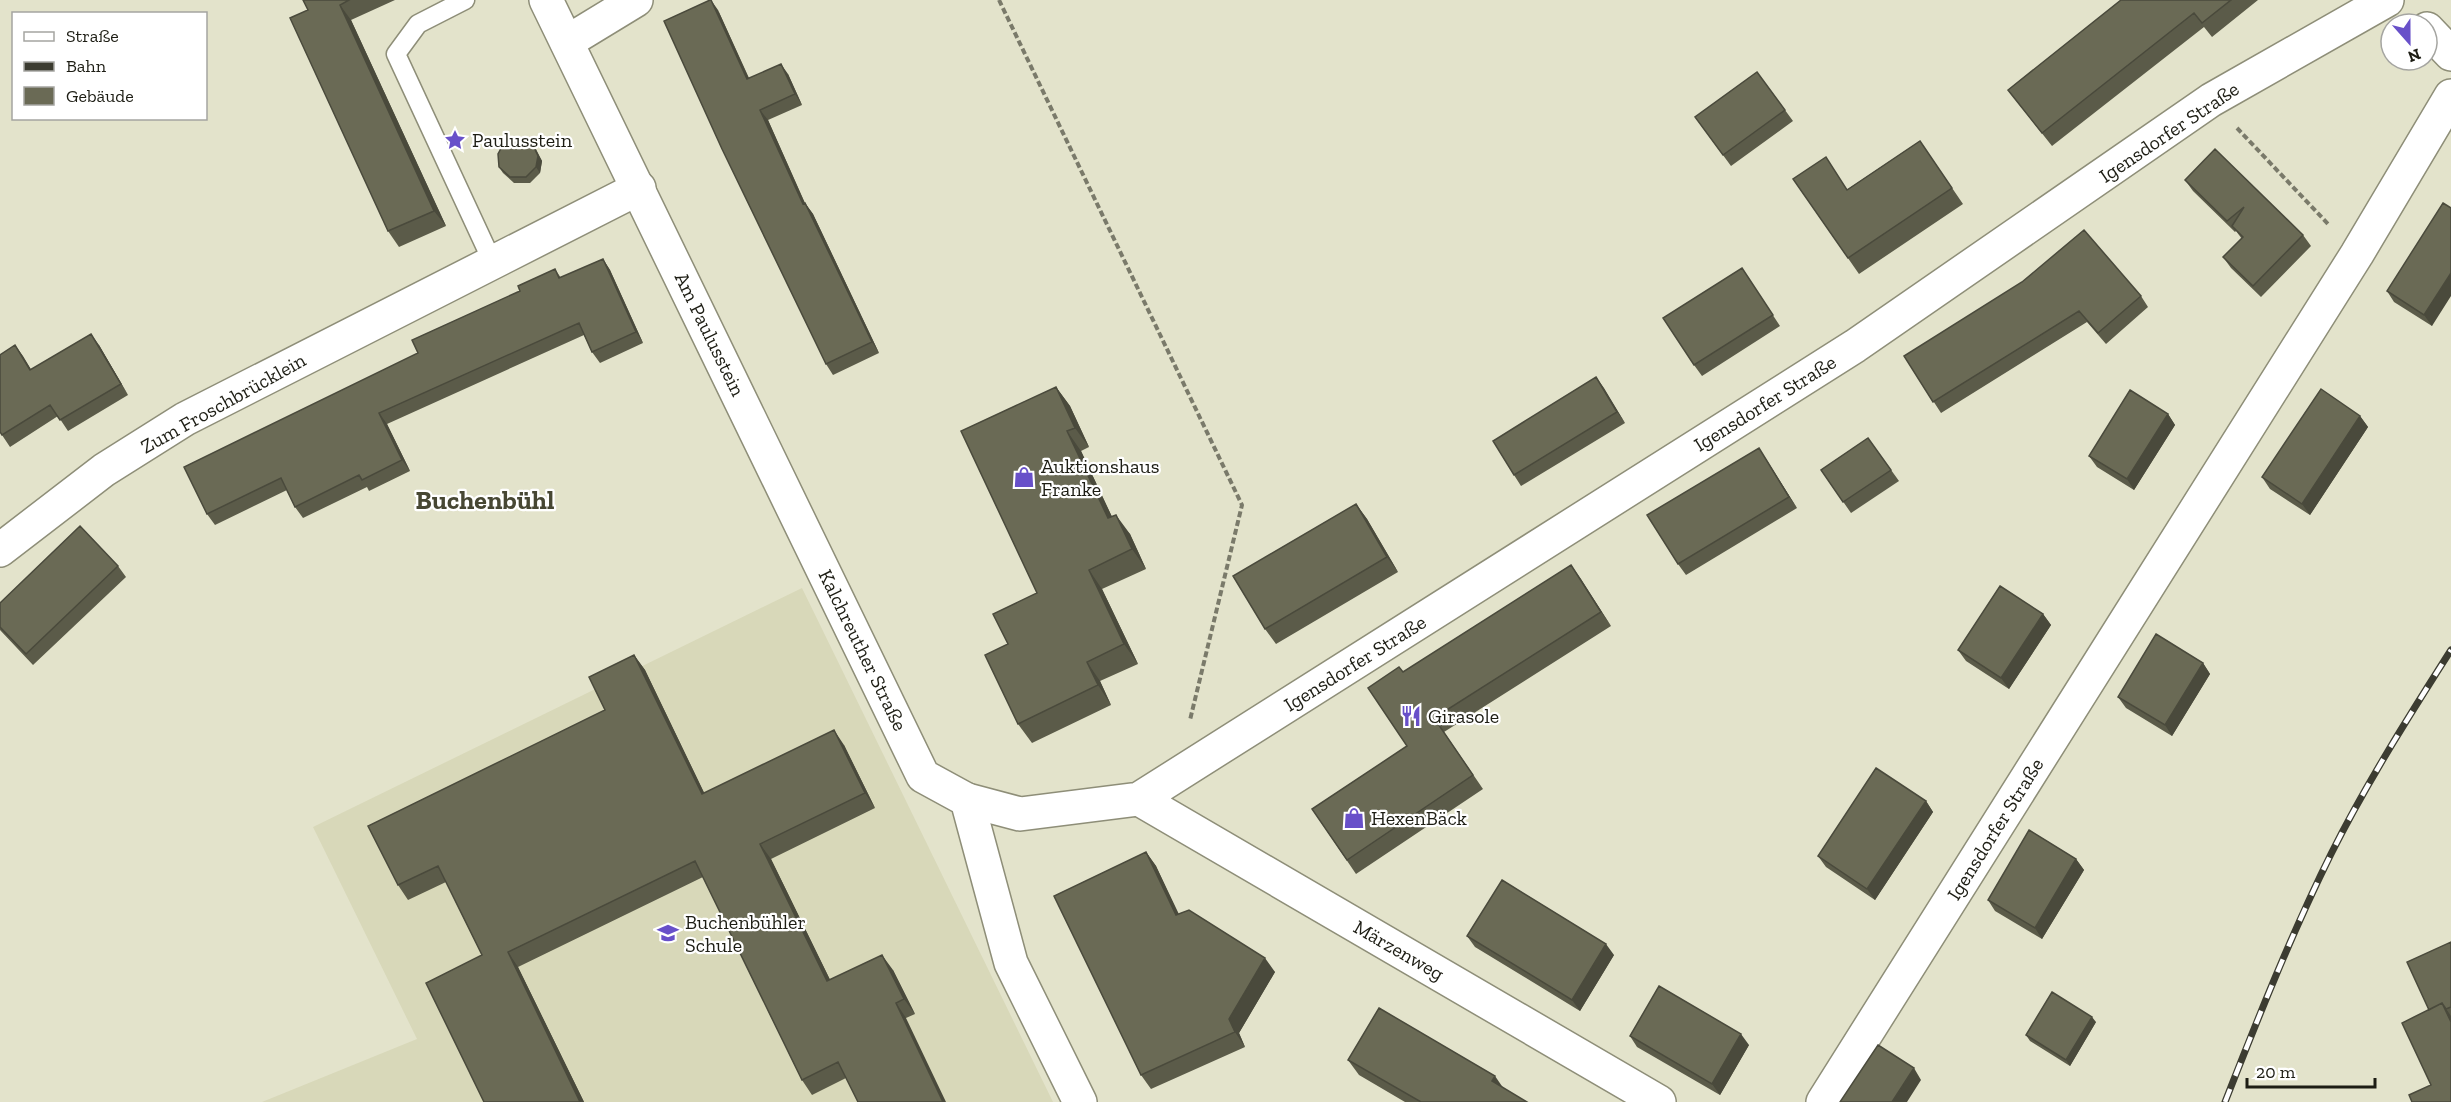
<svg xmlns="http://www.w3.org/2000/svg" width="2451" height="1102" viewBox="0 0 2451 1102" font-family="'Zilla Slab',serif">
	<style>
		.built { fill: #d8d8b9 }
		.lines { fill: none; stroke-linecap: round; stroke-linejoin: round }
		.service-casing { stroke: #8e8e78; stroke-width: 21 }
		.minor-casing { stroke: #8e8e78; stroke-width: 36 }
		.tertiary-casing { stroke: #8e8e78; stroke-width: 36 }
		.path { stroke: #7a7a6a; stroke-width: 4; stroke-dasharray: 6 3; stroke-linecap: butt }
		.service { stroke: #fff; stroke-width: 18 }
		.minor { stroke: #fff; stroke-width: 33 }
		.tertiary { stroke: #fff; stroke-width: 33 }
		.rail-casing { stroke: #3c3c31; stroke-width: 7 }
		.rail { stroke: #fff; stroke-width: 4.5; stroke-dasharray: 14; stroke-linecap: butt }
		.wall { fill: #5b5b49 }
		.shaded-wall { fill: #4a4a3c }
		.building { fill: #6a6a55; stroke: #4a4a3c; stroke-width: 1.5 }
		.labels { text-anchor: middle; stroke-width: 4.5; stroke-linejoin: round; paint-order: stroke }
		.street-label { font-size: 20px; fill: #1d1d14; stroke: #fff }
		.poi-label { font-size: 20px; fill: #1d1d14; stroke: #fff; text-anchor: start }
		.district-label { font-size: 26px; font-weight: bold; fill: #474733; stroke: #fff }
	</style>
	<rect width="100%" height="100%" fill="#e3e3cb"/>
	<path class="built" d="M802 588 1053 1102H262L417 1039 313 827Z"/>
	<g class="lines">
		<defs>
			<path id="service" d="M465 0 418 24 396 54 493 263"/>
			<path id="minor" d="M2427 29 2451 54
				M567 42 636 0
				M0 550 104 470 185 419 639 188
				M1139 799 1659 1102
				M967 800 1020 814 1139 799 1855 346 2211 100 2387 0
				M1823 1102 2357 254 2451 96"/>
			<path id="tertiary" d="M546 0 923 776 967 800 1011 963 1080 1102"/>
		</defs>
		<use href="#service" class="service-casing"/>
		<use href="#minor" class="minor-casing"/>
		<use href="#tertiary" class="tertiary-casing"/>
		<path class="path" d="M999 0 1242 505 1190 720
			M2237 128 2329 225"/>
		<use href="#service" class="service"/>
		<use href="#minor" class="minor"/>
		<use href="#tertiary" class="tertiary"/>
		<defs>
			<path id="rail" d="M2225 1102C2258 1018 2291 935 2331 854 2366 784 2409 716 2451 650"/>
		</defs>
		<use href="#rail" class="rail-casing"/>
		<use href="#rail" class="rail"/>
	</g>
	<path class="wall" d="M303 0H395L351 20 446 226 399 247 388 231 308 10Z
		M2121 0H2258L2212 37 2204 27 2052 146 2018 103 2008 90Z
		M718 10 749 78 788 74 802 105 768 120 805 203 813 214 879 353 833 375 826 364Z
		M1757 72 1793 121 1731 166 1695 117Z
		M1920 141 1963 204 1859 274 1793 179 1848 189Z
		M536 149 542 161 540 173 530 183H514L503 173 499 167Z
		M2185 180 2303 235 2311 246 2261 297 2231 268 2223 257 2242 239 2236 231 2235 232 2193 191Z
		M2451 208 2432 326 2394 302 2387 291Z
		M603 259 610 270 643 343 600 363 592 352 584 335 387 424 410 471 369 491 367 487 303 518 295 507 287 490 215 525 207 514 520 291 555 269 561 278Z
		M1749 279 1780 326 1702 376 1694 365Z
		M2141 296 2148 307 2106 344 2087 322 1941 413 1904 356Z
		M15 345 31 370 99 345 128 395 68 431 58 416 10 447 0 432Z
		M1596 377 1625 423 1521 486 1514 475Z
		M1056 387 1070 406 1089 447 1081 451 1112 517 1130 534 1146 569 1102 589 1138 664 1100 681 1111 705 1032 743 1018 724 1008 644 1037 593Z
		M2168 414 2175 425 2134 490 2097 467 2089 456Z
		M2360 416 2368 427 2310 515 2270 489 2262 477Z
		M1868 438 1899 481 1851 513 1821 470Z
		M1766 459 1797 508 1686 575 1678 564Z
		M1356 504 1367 519 1398 572 1276 644 1265 629Z
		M1571 565 1611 626 1444 732 1483 789 1356 874 1312 809 1407 746 1403 672Z
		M118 566 126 577 33 665 0 630V603Z
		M2043 614 2051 625 2009 689 1966 661 1958 650Z
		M634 655 645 670 704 793 844 745 875 808 771 859 830 980 893 970 915 1014 906 1018 846 1078 812 1095 802 1080 703 877 518 967 584 1102H484L482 955 446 882 408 900 398 885 605 710Z
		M2203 663 2210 674 2172 736 2126 708 2118 697Z
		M1926 801 1933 812 1875 900 1826 867 1818 856Z
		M1146 852 1156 866 1178 914 1275 972 1239 1033 1245 1047 1151 1089 1141 1075Z
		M2076 859 2084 870 2042 939 1995 911 1988 900Z
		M1467 936 1614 955 1580 1011 1475 947Z
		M2451 942V1102L2431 1085Z
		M2096 1022 2070 1066 2030 1041 2026 1035Z
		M1630 1036 1749 1045 1720 1095 1637 1047Z
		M1348 1060 1527 1102H1405L1359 1075Z"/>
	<path class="shaded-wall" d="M711 0 718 10 754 90 747 79Z
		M340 5 351 20 446 226 434 211Z
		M781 64 788 74 802 105 795 94Z
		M760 110 768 120 810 215 803 204Z
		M532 143 542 161 540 173 536 167Z
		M805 203 813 214 879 353 872 342Z
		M603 259 610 270 643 343 636 332Z
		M2451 273V296L2432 326 2424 315Z
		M91 334 99 345 128 395 121 384Z
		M15 345 23 356 38 381 30 370Z
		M1596 377 1604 388 1625 423 1617 412Z
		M1056 387 1070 406 1089 447 1075 428Z
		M379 413 387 424 410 471 402 460Z
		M2168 414 2175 425 2134 490 2127 479Z
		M2360 416 2368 427 2310 515 2302 504Z
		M1067 431 1081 451 1122 538 1108 518Z
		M1759 448 1766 459 1797 508 1789 497Z
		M1356 504 1367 519 1398 572 1387 557Z
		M1116 515 1130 534 1146 569 1132 549Z
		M1571 565 1581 579 1611 626 1601 612Z
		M1089 570 1102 589 1138 664 1124 644Z
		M2043 614 2051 625 2009 689 2001 678Z
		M634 655 645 670 712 809 702 794Z
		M1087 662 1100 681 1111 705 1098 685Z
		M2203 663 2210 674 2172 736 2165 725Z
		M834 730 844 745 875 808 865 793Z
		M1926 801 1933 812 1875 900 1867 889Z
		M760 844 771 859 838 996 827 981Z
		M1146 852 1156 866 1186 929 1176 915Z
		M2076 859 2084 870 2042 939 2035 928Z
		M1606 944 1614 955 1580 1011 1572 1000Z
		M508 952 518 967 584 1102H580Z
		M882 955 893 970 915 1014 904 999Z
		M1265 958 1275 972 1239 1033 1245 1047 1235 1032 1229 1019Z
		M896 1003 906 1018 946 1102H943Z
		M2442 1003 2451 1016V1022Z
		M2092 1017 2096 1022 2070 1066 2066 1060Z
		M1741 1034 1749 1045 1720 1095 1712 1084Z
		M1914 1068 1921 1080 1907 1102H1892Z
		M1495 1076 1506 1092 1492 1081Z"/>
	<path class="building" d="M303 0H349L340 5 434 211 388 231 290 18 308 10Z
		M710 0H711L747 79 781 64 795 94 760 110 803 204 805 203 872 342 826 364 722 149 664 21Z
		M2121 0H2231L2202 23 2194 13 2042 133 2008 90Z
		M1757 72 1785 110 1723 155 1695 117Z
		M518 138 532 143 538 156 536 167 526 177H510L499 167 498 154 504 143Z
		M1920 141 1952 188 1848 258 1793 179 1826 157 1847 190Z
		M2215 149 2303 235 2253 286 2223 257 2243 237 2232 226 2244 207 2227 221 2185 180Z
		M2443 203 2451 208V273L2424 315 2387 291Z
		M2084 230 2141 296 2098 333 2079 311 1933 402 1904 356 2022 282Z
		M603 259 636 332 592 352 579 323 379 413 402 460 362 480 359 475 295 507 281 478 207 514 184 467 418 353 412 340 520 291 518 286 555 269 559 278Z
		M1742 268 1773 315 1694 365 1663 318Z
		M91 334 121 384 60 420 50 405 2 435 0 432V355L15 345 30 370Z
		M1596 377 1617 412 1514 475 1493 441Z
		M1056 387 1075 428 1067 431 1108 518 1116 515 1132 549 1089 570 1124 644 1087 662 1098 685 1018 724 985 655 1008 644 993 614 1037 593 961 431Z
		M2321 389 2360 416 2302 504 2262 477Z
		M2130 390 2168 414 2127 479 2089 456Z
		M1868 438 1891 470 1843 502 1821 470Z
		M1759 448 1789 497 1678 564 1647 515Z
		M1356 504 1387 557 1265 629 1233 576Z
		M80 526 118 566 26 654 0 627V603Z
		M1571 565 1601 612 1434 718 1473 775 1347 860 1312 809 1407 746 1368 688 1399 667 1403 672Z
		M2000 586 2043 614 2001 678 1958 650Z
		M2156 634 2203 663 2165 725 2118 697Z
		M634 655 702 794 834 730 865 793 760 844 827 981 882 955 904 999 896 1003 943 1102H858L838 1062 802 1080 695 861 508 952 580 1102H484L426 983 482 955 438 866 398 885 368 826 605 710 589 677Z
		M1876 768 1926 801 1867 889 1818 856Z
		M2029 830 2076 859 2035 928 1988 900Z
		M1146 852 1176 915 1189 910 1265 958 1229 1019 1235 1032 1141 1075 1054 896Z
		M1502 880 1606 944 1572 1000 1467 936Z
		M2451 942V1007L2446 1009 2442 1003 2429 1010 2407 962Z
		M1659 986 1741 1034 1712 1084 1630 1036Z
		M2052 992 2092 1017 2066 1060 2026 1035Z
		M2442 1003 2451 1022V1102H2412L2409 1095 2431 1085 2402 1023Z
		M1379 1008 1495 1076 1492 1081 1527 1102H1421L1348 1060Z
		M1878 1045 1914 1068 1892 1102H1840Z"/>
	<defs>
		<symbol id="sight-bare" viewBox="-9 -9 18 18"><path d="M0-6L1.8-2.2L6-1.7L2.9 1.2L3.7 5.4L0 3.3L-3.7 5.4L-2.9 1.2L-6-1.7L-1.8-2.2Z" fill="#6850c9" stroke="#fff" stroke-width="2.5" paint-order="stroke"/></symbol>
		<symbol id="shop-bare" viewBox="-9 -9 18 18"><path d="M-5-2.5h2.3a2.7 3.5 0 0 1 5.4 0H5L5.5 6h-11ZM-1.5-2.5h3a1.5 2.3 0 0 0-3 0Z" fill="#6850c9" stroke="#fff" stroke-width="2.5" paint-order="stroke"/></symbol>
		<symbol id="restaurant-bare" viewBox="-9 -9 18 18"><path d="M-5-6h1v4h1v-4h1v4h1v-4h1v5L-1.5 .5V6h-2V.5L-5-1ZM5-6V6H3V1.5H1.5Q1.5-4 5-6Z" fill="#6850c9" stroke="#fff" stroke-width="2.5" paint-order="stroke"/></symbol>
		<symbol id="school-bare" viewBox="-9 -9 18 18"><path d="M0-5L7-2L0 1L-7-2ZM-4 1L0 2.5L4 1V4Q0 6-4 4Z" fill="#6850c9" stroke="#fff" stroke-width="2.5" paint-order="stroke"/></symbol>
	</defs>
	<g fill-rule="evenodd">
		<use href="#sight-bare" x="440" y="125" width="30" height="30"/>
		<use href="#shop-bare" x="1009" y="462" width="30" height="30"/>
		<use href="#restaurant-bare" x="1396" y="701" width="30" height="30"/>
		<use href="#shop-bare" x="1339" y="803" width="30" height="30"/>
		<use href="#school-bare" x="653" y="918" width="30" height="30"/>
	</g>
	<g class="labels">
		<g class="street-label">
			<text transform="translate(2169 132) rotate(-34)" y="7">Igensdorfer Straße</text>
			<text transform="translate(710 334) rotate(64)" y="7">Am Paulusstein</text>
			<text transform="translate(223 403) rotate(-29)" y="7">Zum Froschbrücklein</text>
			<text transform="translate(1765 403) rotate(-32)" y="7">Igensdorfer Straße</text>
			<text transform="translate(863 650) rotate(64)" y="7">Kalchreuther Straße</text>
			<text transform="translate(1355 663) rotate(-32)" y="7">Igensdorfer Straße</text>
			<text transform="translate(1995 829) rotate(-58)" y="7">Igensdorfer Straße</text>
			<text transform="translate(1399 950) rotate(30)" y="7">Märzenweg</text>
		</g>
		<g class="poi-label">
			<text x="472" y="147">Paulusstein</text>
			<text x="1041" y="473">Auktionshaus<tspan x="1041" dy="23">Franke</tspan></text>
			<text x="1428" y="723">Girasole</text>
			<text x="1371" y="825">HexenBäck</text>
			<text x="685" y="929">Buchenbühler<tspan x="685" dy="23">Schule</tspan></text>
		</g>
		<g class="district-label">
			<text x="485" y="509">Buchenbühl</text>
		</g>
	</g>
	<rect x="12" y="12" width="195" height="108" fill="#ffffff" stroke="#a5a5a1" stroke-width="1.5"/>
	<rect x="24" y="32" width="30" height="9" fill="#ffffff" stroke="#a5a5a1" stroke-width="1.5"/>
	<text x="66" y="42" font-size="18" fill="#1d1d14">Straße</text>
	<rect x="24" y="62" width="30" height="9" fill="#3c3c31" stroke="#a5a5a1" stroke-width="1.5"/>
	<text x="66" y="72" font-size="18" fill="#1d1d14">Bahn</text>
	<rect x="24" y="87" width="30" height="18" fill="#6a6a55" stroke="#a5a5a1" stroke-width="1.5"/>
	<text x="66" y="102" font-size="18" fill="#1d1d14">Gebäude</text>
	<g transform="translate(2409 42) rotate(159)"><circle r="28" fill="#ffffff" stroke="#a5a5a1" stroke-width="1.5"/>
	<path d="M0-4.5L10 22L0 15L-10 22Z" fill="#6850c9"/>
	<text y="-9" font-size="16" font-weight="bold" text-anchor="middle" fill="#1d1d14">N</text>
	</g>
	<path d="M2247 1078v9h128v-9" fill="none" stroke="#1d1d14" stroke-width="3"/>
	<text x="2256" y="1078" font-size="18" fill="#1d1d14" stroke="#ffffff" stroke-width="4.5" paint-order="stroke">20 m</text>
</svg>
